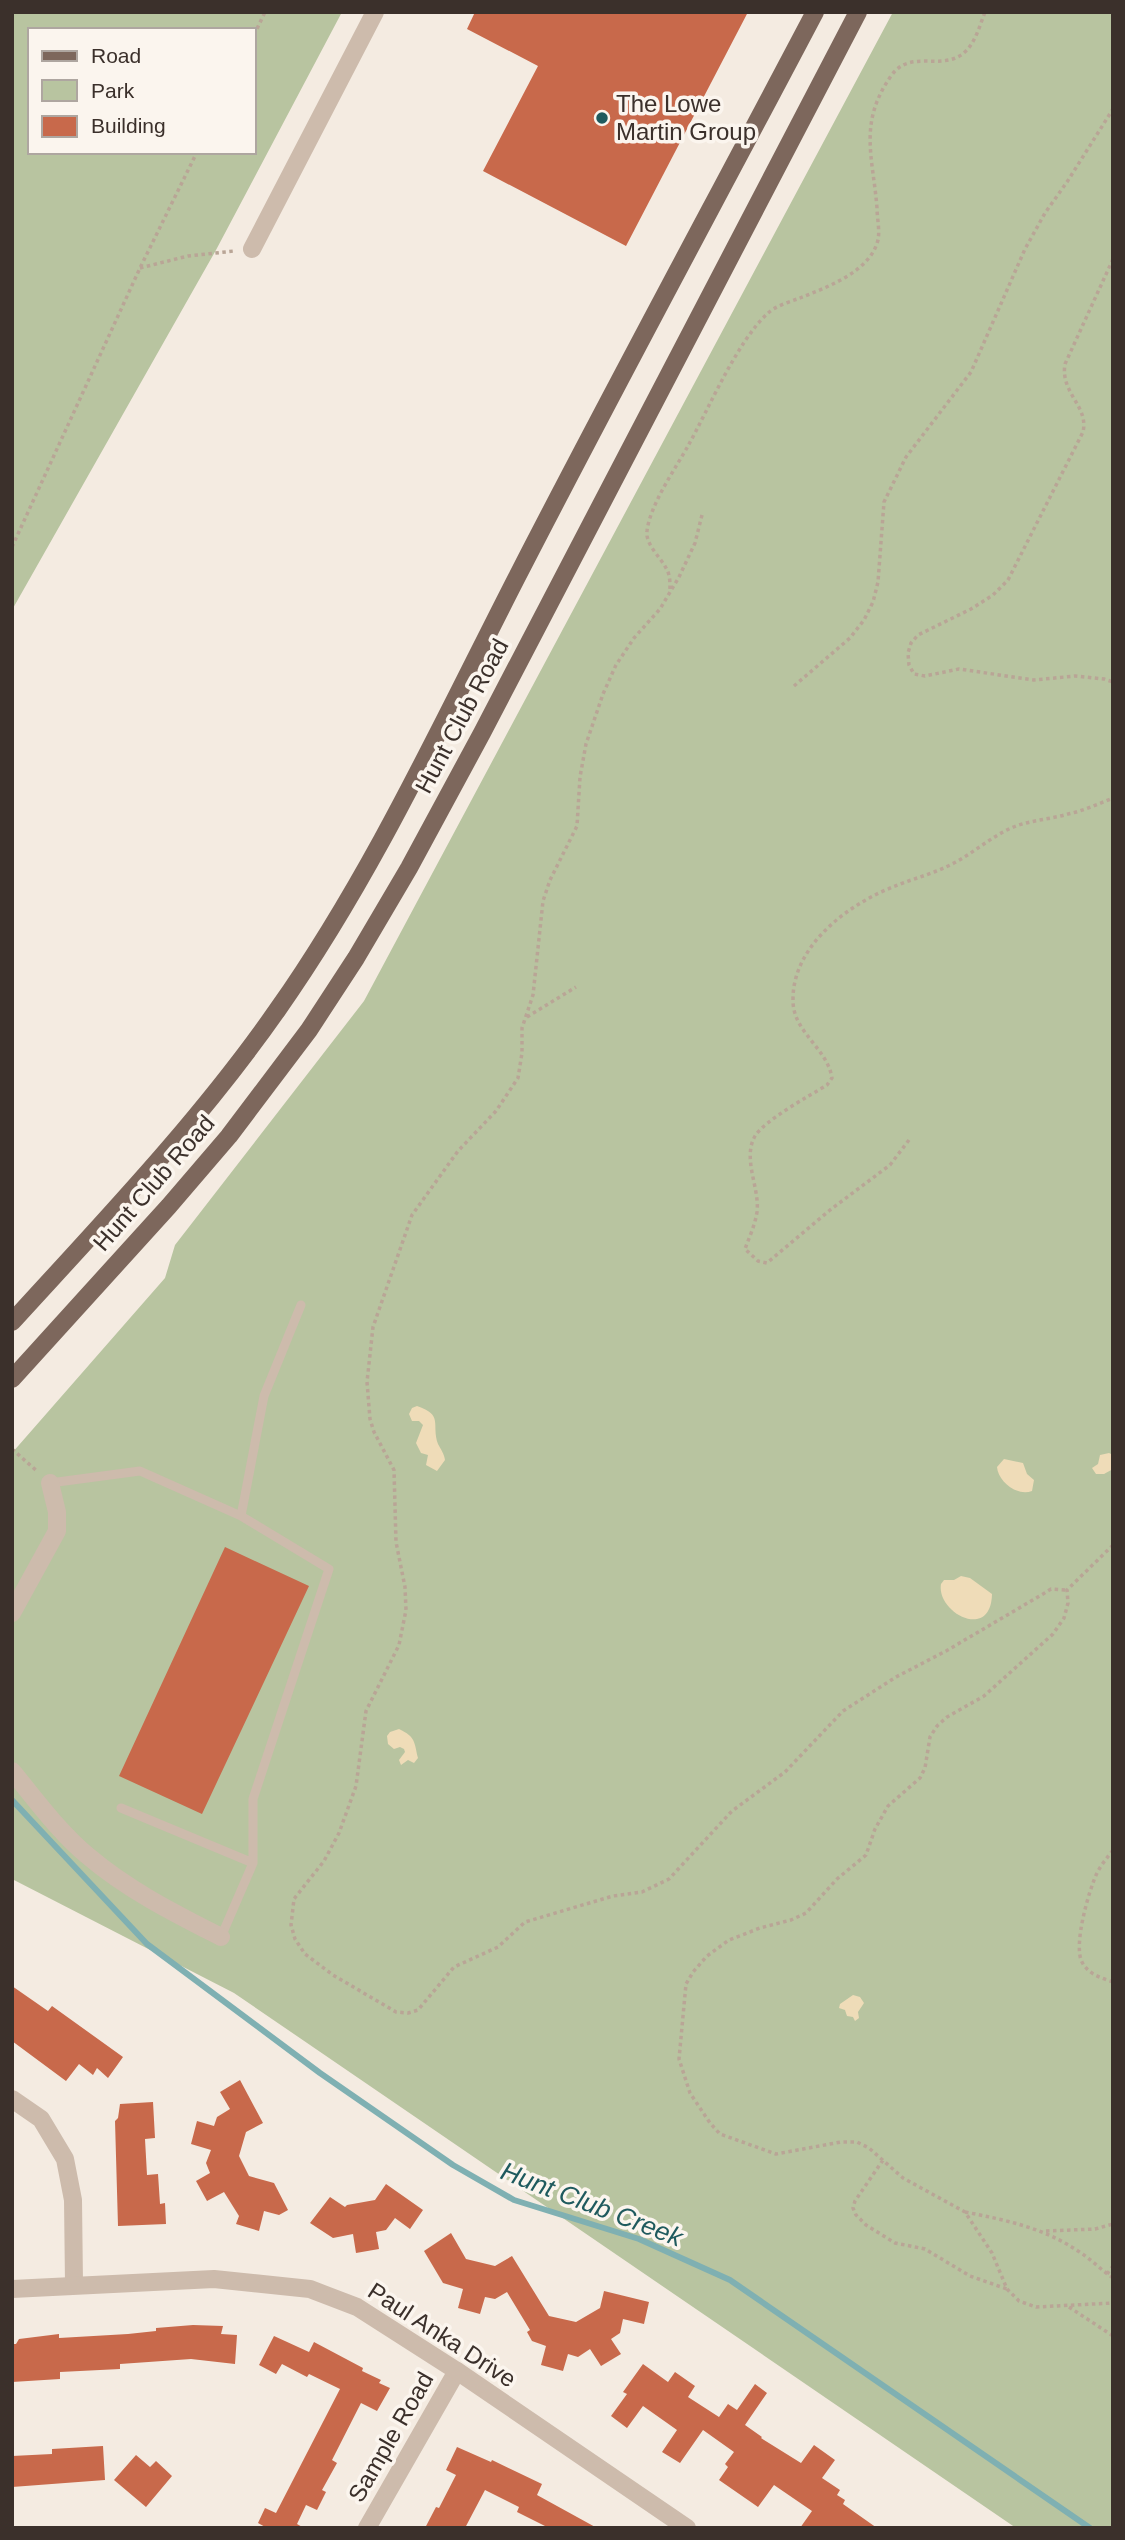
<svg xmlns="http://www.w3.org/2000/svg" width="1125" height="2540" viewBox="0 0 1125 2540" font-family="Arial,sans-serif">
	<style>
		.green { fill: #b8c4a0; fill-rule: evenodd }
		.sand { fill: #efdcb8 }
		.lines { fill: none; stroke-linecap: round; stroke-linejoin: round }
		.stream { stroke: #7fb0b2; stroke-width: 6 }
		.building { fill: #c8694b }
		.path { stroke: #b9a596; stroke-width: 3.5; stroke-dasharray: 3.5 3.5; stroke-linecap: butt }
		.service { stroke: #cdbbac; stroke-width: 9 }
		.minor { stroke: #cdbbac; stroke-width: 18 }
		.tertiary { stroke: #cdbbac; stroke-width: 18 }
		.primary { stroke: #7d675c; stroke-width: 18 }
		.poi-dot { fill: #1f5a5e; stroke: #fbf5ee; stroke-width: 2.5 }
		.labels { text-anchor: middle; stroke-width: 7; stroke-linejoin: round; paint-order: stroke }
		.poi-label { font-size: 24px; fill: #3b302b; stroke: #fbf5ee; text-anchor: start }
		.street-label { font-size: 24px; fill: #3b302b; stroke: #fbf5ee }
		.water-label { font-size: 26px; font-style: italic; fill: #1f5a5e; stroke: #fbf5ee }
	</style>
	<rect width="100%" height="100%" fill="#f4ebe1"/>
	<path class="green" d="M12 12H342L216 250 12 610ZM30 30H254V152H30Z
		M893 12H1113V2528H1016L234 1993 12 1879V1453L165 1278 175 1245 364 1001Z"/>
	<path class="sand" d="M417 1406C444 1415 431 1424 438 1444 441 1450 444 1453 445 1460L437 1471 426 1465 428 1455 421 1453 416 1443 423 1425 419 1421H412L409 1414 412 1408Z
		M1109 1453 1113 1455V1469L1104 1474H1096L1092 1468 1098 1464 1100 1455Z
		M1004 1459 1023 1463 1027 1474 1034 1480 1032 1491C1017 1497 998 1481 997 1467Z
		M961 1576 970 1578 992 1594C991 1642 936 1612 941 1584L944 1580H954Z
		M399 1729C416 1737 414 1742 418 1758L414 1763 408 1760 401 1765 399 1760 405 1752 404 1749 400 1747 394 1749 388 1744 387 1736 390 1732Z
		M853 1995 860 1997 864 2003 858 2012 859 2018 855 2021 853 2017 847 2016 845 2010 839 2008 840 2004Z"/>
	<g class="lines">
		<path class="stream" d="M12 1800 147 1944 320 2073 453 2165 514 2200 639 2239 730 2280 1090 2528"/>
	</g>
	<path class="building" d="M475 12H748L626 246 483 171 538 66 467 29Z
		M225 1547 309 1586 202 1814 119 1776Z
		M12 1986 48 2011 52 2006 123 2057 108 2078 97 2068 93 2075 79 2064 66 2081 12 2041Z
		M240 2080 263 2123 246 2132 239 2156 249 2176 274 2183 288 2210 279 2215 264 2211 259 2231 236 2224 239 2216 224 2192 207 2201 196 2181 210 2173 206 2163 211 2150 191 2144 197 2121 214 2126 217 2117 230 2109 220 2092Z
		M153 2102 155 2138 145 2139 147 2175 158 2174 160 2204 165 2203 166 2224 118 2226 115 2121 118 2118 120 2104Z
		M386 2184 423 2210 410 2229 395 2218 386 2230 376 2232 379 2249 356 2253 353 2234 333 2238 310 2223 330 2197 345 2207 347 2205 375 2200Z
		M451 2233 466 2259 495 2266 512 2256 549 2316 576 2322 600 2308 604 2291 649 2302 644 2324 623 2319 620 2333 611 2339 621 2354 601 2366 590 2349 578 2357 568 2354 563 2371 541 2365 546 2346 532 2341 527 2332 530 2330 507 2292 495 2299 485 2297 480 2314 458 2308 463 2289 443 2283 424 2251Z
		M193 2325 223 2326 221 2334 237 2335 235 2364 191 2359 120 2364V2369L60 2372V2379L12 2382V2344H16L19 2339 59 2334V2338L128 2334 156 2331V2328Z
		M274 2336 309 2352 314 2342 363 2368 362 2371 381 2380 379 2383 390 2388 377 2411 361 2403 332 2460 337 2463 322 2490 326 2492 317 2510 306 2505 297 2524 304 2528H267L258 2523 265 2508 276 2513 340 2389 309 2374 307 2377 282 2364 276 2374 259 2365Z
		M643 2364 668 2382 675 2372 695 2386 688 2397 719 2417 728 2404 737 2410 755 2384 767 2393 745 2425 762 2437 761 2438 801 2463 814 2445 835 2460 822 2478 840 2490 837 2495 845 2500 843 2504 877 2528H800L812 2511 774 2485 758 2507 719 2480 728 2467 725 2464 734 2452 703 2430 680 2463 662 2452 677 2430 643 2406 627 2428 611 2416 627 2394 623 2392Z
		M103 2446 105 2480 12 2487V2456L52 2454V2449Z
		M457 2447 491 2462 492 2460 542 2484 537 2495 597 2528H549L517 2512 519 2507 485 2490 465 2528H425L436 2507 439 2508 456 2475 446 2470Z
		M136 2455 150 2467 156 2461 172 2476 146 2507 114 2480Z"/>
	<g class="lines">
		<path class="path" d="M254 35 265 12
			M1113 259 1065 364C1060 393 1089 406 1083 432L1008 580 993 595 971 609 918 635 911 643 908 653 909 665 914 674 925 676 959 669 1034 680 1075 676 1104 679 1113 682
			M140 268 188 256 234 251
			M702 515 695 543 679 577 660 609 634 638 616 665 603 694 586 744 580 777 577 826 550 880 543 901 533 995 522 1028V1053L518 1078 496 1111 458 1151 412 1215 373 1327 367 1382 370 1419 374 1432 394 1470 396 1542 405 1587 406 1610 399 1645 366 1711 356 1786 339 1833 324 1861 294 1899 291 1925 295 1939 305 1954 333 1975 396 2012 408 2013 418 2010 454 1967 498 1947 525 1922 613 1896 642 1892 669 1879 732 1811 785 1772 843 1711 896 1677 946 1651 1043 1594 1051 1589 1067 1590
			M12 547 140 268 197 152
			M670 589C670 582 670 574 666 568 661 558 645 544 647 531 650 505 675 469 688 446 709 408 737 342 767 314 775 306 789 302 800 298 827 287 870 272 878 240 880 230 877 218 877 208 873 157 858 123 891 76 911 47 944 74 967 50 976 40 980 25 985 12
			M794 686 850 638 864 620 873 602 878 582 884 502 906 457 971 372 1025 249 1045 213 1067 182 1113 109
			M527 1017 576 987
			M909 1140 890 1165 830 1210 767 1263 758 1261 745 1249C749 1238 755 1225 757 1212 760 1188 742 1159 755 1136 765 1120 809 1096 827 1085L832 1078C827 1047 792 1032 793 999 793 944 851 902 898 885 915 878 932 874 948 866 972 855 992 835 1016 826 1033 820 1051 819 1068 814 1083 811 1098 804 1113 798
			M12 1449 38 1472
			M1113 1545 1067 1590 1068 1603 1064 1618 1053 1634 984 1696 947 1717 937 1726 930 1737 925 1768 920 1778 888 1806 875 1829 866 1855 837 1879 806 1913 791 1920 760 1928 729 1940 707 1956 693 1972 686 1984 679 2059 690 2093 710 2123 720 2134 776 2154 841 2142H857L869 2148 903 2178 965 2212 992 2253 1007 2289 1019 2301 1036 2307 1113 2303
			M1113 1850C1107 1858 1101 1865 1097 1873 1089 1890 1073 1945 1082 1962 1088 1974 1101 1978 1113 1982
			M883 2160 855 2201 853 2208 856 2215 866 2225 895 2243 925 2249 970 2276 1007 2289
			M965 2212C1006 2220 1044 2228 1078 2251 1091 2259 1101 2270 1113 2278
			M1046 2231 1095 2229 1113 2224
			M1107 2274 1113 2266
			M1069 2307 1113 2336"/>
		<path class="service" d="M50 1483 140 1471 241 1516 329 1569 253 1799V1863L221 1937
			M241 1516 264 1396 301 1305
			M121 1808 253 1863"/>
		<path class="minor" d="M252 249 375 12
			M12 1613 57 1531V1512L50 1483
			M12 1771C36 1800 59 1832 88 1856 128 1890 174 1913 221 1937
			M12 2099 41 2119 65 2159 73 2200 74 2284
			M367 2528 457 2371"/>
		<path class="tertiary" d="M12 2289 214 2279 310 2289 357 2307 457 2371 687 2528"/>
		<path class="primary" d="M12 1322C104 1221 200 1121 278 1009 373 874 443 721 518 575 615 386 716 200 815 12
			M12 1379 169 1206 229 1136 309 1030 356 958 409 868 482 733 858 12"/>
	</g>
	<circle class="poi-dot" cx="602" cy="118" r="7"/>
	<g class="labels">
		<g class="poi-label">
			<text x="616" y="112">The Lowe<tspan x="616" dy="28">Martin Group</tspan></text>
		</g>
		<g class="street-label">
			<text transform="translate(462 716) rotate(-62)" y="8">Hunt Club Road</text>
			<text transform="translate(154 1183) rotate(-49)" y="8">Hunt Club Road</text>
			<text transform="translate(442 2335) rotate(33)" y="8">Paul Anka Drive</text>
			<text transform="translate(391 2437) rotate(-60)" y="8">Sample Road</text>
		</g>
		<g class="water-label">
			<text transform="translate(592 2204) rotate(21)" y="9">Hunt Club Creek</text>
		</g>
	</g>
	<rect width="1125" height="2540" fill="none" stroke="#3b302b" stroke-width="28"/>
	<rect x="28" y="28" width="228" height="126" fill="#fbf5ee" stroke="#aea6a0" stroke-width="2"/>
	<rect x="42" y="51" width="35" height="10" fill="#7d675c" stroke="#aea6a0" stroke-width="2"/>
	<text x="91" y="63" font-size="21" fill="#3b302b">Road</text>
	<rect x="42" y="80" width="35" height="21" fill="#b8c4a0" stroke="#aea6a0" stroke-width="2"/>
	<text x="91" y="98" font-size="21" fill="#3b302b">Park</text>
	<rect x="42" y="116" width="35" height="21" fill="#c8694b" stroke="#aea6a0" stroke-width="2"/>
	<text x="91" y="133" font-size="21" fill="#3b302b">Building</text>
</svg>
